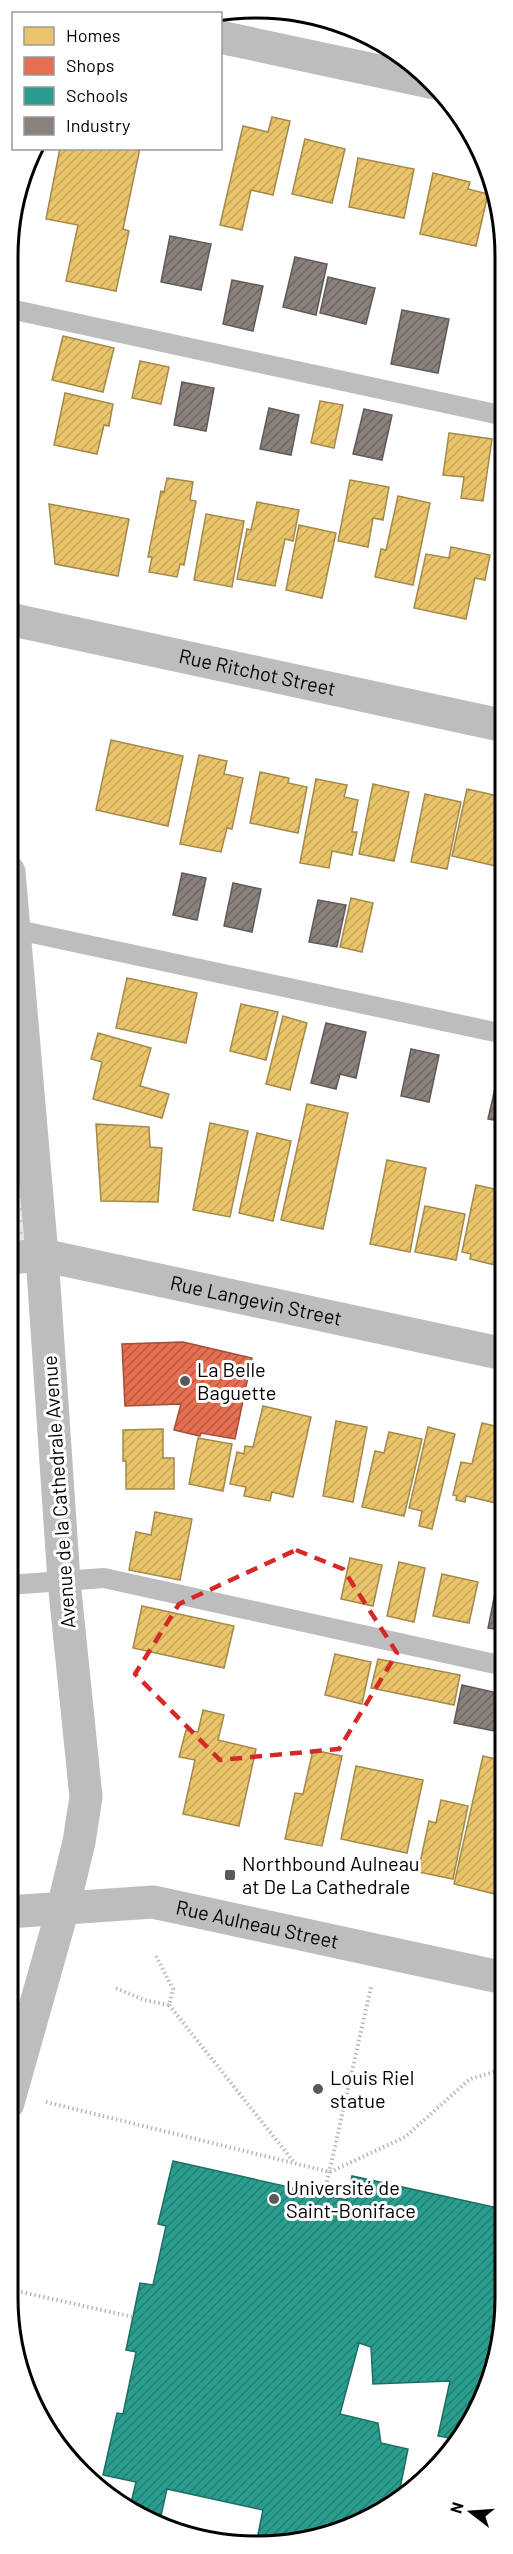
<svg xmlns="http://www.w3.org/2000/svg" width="513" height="2554" viewBox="0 0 513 2554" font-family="Barlow,sans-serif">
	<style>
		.park { fill: url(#park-dots) }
		.homes { fill: url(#homes-hatch); stroke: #a3894a; stroke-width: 1.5 }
		.shops { fill: url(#shops-hatch); stroke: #a24e39; stroke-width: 1.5 }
		.schools { fill: url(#schools-hatch); stroke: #1d6e64; stroke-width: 1.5 }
		.industry { fill: url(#industry-hatch); stroke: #615a57; stroke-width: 1.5 }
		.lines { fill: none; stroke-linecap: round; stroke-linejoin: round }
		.path { stroke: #b8b8b8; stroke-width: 4; stroke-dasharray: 1.5 3; stroke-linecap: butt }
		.lane { stroke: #bdbdbd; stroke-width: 20 }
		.street { stroke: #bdbdbd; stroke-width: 33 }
		.marked { fill: none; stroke: #d62828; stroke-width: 4.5; stroke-dasharray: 12 8; stroke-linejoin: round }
		.poi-dot { fill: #595959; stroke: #fff; stroke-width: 2 }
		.labels { text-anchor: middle; stroke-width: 6; stroke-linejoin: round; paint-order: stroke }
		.street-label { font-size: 20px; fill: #000; stroke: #fff }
		.poi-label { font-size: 20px; fill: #000; stroke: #fff; text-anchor: start }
		.rim { fill: none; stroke: #000; stroke-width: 3 }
	</style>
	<defs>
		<pattern id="park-dots" width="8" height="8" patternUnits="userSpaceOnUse" patternTransform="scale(1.5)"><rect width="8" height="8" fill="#e8e8e8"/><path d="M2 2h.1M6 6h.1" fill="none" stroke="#c5c5c5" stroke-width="1.8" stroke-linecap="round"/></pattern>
		<pattern id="homes-hatch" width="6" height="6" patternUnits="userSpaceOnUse" patternTransform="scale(1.5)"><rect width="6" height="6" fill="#e9c46a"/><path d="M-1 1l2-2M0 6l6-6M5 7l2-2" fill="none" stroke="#c6a75a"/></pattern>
		<pattern id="shops-hatch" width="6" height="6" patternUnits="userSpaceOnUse" patternTransform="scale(1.5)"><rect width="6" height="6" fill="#e76f51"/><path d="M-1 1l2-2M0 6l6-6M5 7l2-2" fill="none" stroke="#b95941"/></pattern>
		<pattern id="schools-hatch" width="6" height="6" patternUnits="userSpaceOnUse" patternTransform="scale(1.5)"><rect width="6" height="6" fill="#2a9d8f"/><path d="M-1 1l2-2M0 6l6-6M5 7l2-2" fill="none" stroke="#227e72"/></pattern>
		<pattern id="industry-hatch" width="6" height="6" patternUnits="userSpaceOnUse" patternTransform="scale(1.5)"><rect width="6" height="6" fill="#8a817c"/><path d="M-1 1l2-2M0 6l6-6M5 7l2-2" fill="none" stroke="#6e6763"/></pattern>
	</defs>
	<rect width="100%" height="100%" fill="#fff"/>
	<path class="park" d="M9 872 42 1255 9 1258Z"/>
	<path class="homes" d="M272 117 290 121 273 195 251 190 242 230 220 225 243 126 268 132Z
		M305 139 345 149 332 203 292 194Z
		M60 148H140L123 229 129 231 116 291 66 281 78 225 46 219Z
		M358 158 414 169 404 218 349 207Z
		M433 173 470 182 468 189 488 194 476 246 420 234Z
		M63 336 114 348 103 392 52 380Z
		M140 361 169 367 161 404 132 398Z
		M65 393 113 404 109 426 104 425 97 454 54 445Z
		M320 401 343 405 334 448 311 443Z
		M449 433 492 439 483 501 461 498 464 477 443 475Z
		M167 478 193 482 190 500 196 501 184 565 180 564 177 577 149 572 152 557H148L161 491 164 492Z
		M350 480 389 487 383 520 373 518 368 547 338 541Z
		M398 496 430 503 413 585 375 577 381 549 386 550Z
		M257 502 299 510 293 541 285 539 275 586 237 579 247 529 251 530Z
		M49 504 129 519 118 576 55 564Z
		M206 514 244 521 232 587 194 580Z
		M299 525 336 533 322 598 286 590Z
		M451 547 490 555 485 580 475 578 466 619 414 608 426 554 449 558Z
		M111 740 183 756 168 826 96 810Z
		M199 755 227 761 224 774 243 778 232 829 227 828 221 852 180 844Z
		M260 772 289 778 288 783 307 787 298 833 250 823Z
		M316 779 347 785 344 797 358 800 352 832H357L352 855 332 851 329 868 300 863Z
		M373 784 409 792 394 861 359 854Z
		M467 789 503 797 494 838 502 840 496 866 452 856Z
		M425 794 461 802 447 869 411 862Z
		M351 898 373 903 362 952 340 947Z
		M127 978 197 993 186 1043 116 1028Z
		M241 1004 278 1012 266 1060 230 1051Z
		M283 1016 307 1023 290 1090 266 1084Z
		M98 1033 151 1048 140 1086 169 1094 162 1118 93 1099 102 1062 91 1059Z
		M307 1104 348 1113 323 1229 281 1220Z
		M210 1123 248 1131 230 1217 193 1210Z
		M96 1124 149 1127 150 1147 162 1148 158 1202 101 1201Z
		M257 1133 291 1141 273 1221 239 1213Z
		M387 1160 426 1168 410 1252 370 1244Z
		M476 1185 504 1191V1239L499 1266 470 1259 471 1254 462 1252Z
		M425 1206 465 1214 456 1260 415 1252Z
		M263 1406 311 1417 293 1497 272 1492 270 1501 244 1496 246 1487 230 1484 237 1452 244 1454 245 1446 253 1447Z
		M336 1421 367 1427 353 1502 323 1496Z
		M482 1423 504 1428V1469L496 1503 466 1496 465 1502 456 1500 457 1496 453 1495 461 1462 472 1464Z
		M428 1427 455 1434 432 1529 419 1526 422 1511 409 1508Z
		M163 1429V1458H174V1489H126V1461H123V1430Z
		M389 1432 422 1439 404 1516 362 1507 375 1451 384 1453Z
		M198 1438 232 1444 223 1491 189 1484Z
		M155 1512 192 1519 180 1580 129 1570 136 1532 151 1535Z
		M350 1558 382 1565 373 1606 341 1599Z
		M399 1562 425 1568 414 1622 387 1616Z
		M442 1574 478 1582 469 1623 433 1616Z
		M142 1606 234 1626 224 1668 133 1648Z
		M335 1654 371 1662 362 1704 325 1695Z
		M378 1659 460 1675 454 1705 371 1688Z
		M203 1710 224 1715 218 1740 256 1749 239 1826 183 1814 195 1760 179 1757 186 1730 198 1732Z
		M313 1750 342 1756 322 1846 285 1839 295 1793 303 1794Z
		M483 1756 504 1761V1857L495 1894 454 1884Z
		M356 1766 423 1780 407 1853 341 1839Z
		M441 1800 468 1806 453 1879 418 1872 429 1821 436 1823Z"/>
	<path class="shops" d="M183 1342 252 1358 235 1439 201 1433 200 1436 174 1430 181 1404 125 1406 122 1344Z"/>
	<path class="schools" d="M173 2161 347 2200 352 2176 503 2209V2330L480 2408 455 2439 438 2436 450 2381 373 2384 371 2347 359 2343 340 2414 378 2423 381 2443 408 2449 398 2498 373 2512 360 2510 358 2521 336 2533 256 2544 263 2510 167 2489 160 2520 174 2523 173 2530 161 2527 130 2507 136 2482 103 2475 117 2413 123 2414 136 2352 126 2350 140 2283 153 2285 166 2226 158 2224Z"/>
	<path class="industry" d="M170 236 211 244 201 290 161 282Z
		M295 257 327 264 316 315 283 307Z
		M328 277 375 288 366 324 320 313Z
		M232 280 263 286 253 331 223 324Z
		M402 310 449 319 438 373 391 364Z
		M182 382 214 388 206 431 174 425Z
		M269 408 299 415 291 455 260 449Z
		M364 409 392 415 382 460 353 454Z
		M182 873 206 878 197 920 173 915Z
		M233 883 261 889 252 932 224 926Z
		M318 900 346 905 337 947 309 942Z
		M326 1023 366 1032 356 1078 340 1074 336 1089 311 1083Z
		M411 1049 439 1055 429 1102 401 1096Z
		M499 1071 504 1072V1122L488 1119Z
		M497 1583 504 1584V1630L488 1628Z
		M462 1685 502 1694 495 1731 454 1723Z"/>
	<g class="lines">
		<path class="path" d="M116 1988 144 2000 169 2005 173 1989 156 1956
			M169 2005 293 2161
			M46 2102 330 2172 405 2137 470 2079 504 2069
			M324 2195 371 1987
			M8 2289 133 2317"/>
		<path class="lane" d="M10 309 505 416
			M13 929 504 1034
			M8 1585 104 1578 504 1666"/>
		<g class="street">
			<path d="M220 37 435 83"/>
			<path id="s1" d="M9 619 505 726"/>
			<path id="s2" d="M9 1258 42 1255 504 1354"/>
			<path id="s3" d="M8 1912 153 1902 504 1978"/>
			<path d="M8 2103 63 1908 79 1842 86 1797 64 1581 42 1255 9 872"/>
		</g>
	</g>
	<path class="marked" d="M296 1550 343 1569 397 1653 339 1749 220 1760 135 1674 179 1604Z"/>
	<g class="poi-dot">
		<circle cx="185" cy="1381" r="6"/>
		<rect x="224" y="1869" width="12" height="12" rx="3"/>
		<circle cx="318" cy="2089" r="6"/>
		<circle cx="274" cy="2199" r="6"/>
	</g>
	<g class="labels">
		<g class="street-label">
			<text dy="7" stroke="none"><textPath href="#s1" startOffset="254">Rue Ritchot Street</textPath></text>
			<text dy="7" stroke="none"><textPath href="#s2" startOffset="252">Rue Langevin Street</textPath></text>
			<text transform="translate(59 1492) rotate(-94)" y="7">Avenue de la Cathedrale Avenue</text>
			<text dy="7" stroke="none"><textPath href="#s3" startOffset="252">Rue Aulneau Street</textPath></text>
		</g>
		<g class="poi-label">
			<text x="197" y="1377">La Belle<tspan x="197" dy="23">Baguette</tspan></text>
			<text x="242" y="1871">Northbound Aulneau<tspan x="242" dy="23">at De La Cathedrale</tspan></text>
			<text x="330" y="2085">Louis Riel<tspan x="330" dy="23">statue</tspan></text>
			<text x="286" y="2195">Université de<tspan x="286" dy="23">Saint-Boniface</tspan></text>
		</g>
	</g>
	<path d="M0 0H513V2554H0ZM256 18H257A238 238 0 0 1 495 256V2298A238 238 0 0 1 257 2536H256A238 238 0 0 1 18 2298V256A238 238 0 0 1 256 18Z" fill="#fff" fill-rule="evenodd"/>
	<path class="rim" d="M256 18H257A238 238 0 0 1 495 256V2298A238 238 0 0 1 257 2536H256A238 238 0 0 1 18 2298V256A238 238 0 0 1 256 18Z"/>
	<rect x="12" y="12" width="210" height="138" fill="#ffffff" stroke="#999999" stroke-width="1.5"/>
	<rect x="24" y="27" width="30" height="18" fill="#e9c46a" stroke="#999999" stroke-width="1.5"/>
	<text x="66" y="42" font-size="18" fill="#000000">Homes</text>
	<rect x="24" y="57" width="30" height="18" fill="#e76f51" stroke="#999999" stroke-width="1.5"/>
	<text x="66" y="72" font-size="18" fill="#000000">Shops</text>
	<rect x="24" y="87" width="30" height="18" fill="#2a9d8f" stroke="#999999" stroke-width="1.5"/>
	<text x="66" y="102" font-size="18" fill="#000000">Schools</text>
	<rect x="24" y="117" width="30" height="18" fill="#8a817c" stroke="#999999" stroke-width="1.5"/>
	<text x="66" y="132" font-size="18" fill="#000000">Industry</text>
	<g transform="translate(471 2512) rotate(287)" stroke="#ffffff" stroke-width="4.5" paint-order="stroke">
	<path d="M0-4.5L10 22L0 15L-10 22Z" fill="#000000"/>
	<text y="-9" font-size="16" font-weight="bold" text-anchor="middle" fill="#000000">N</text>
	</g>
</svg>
